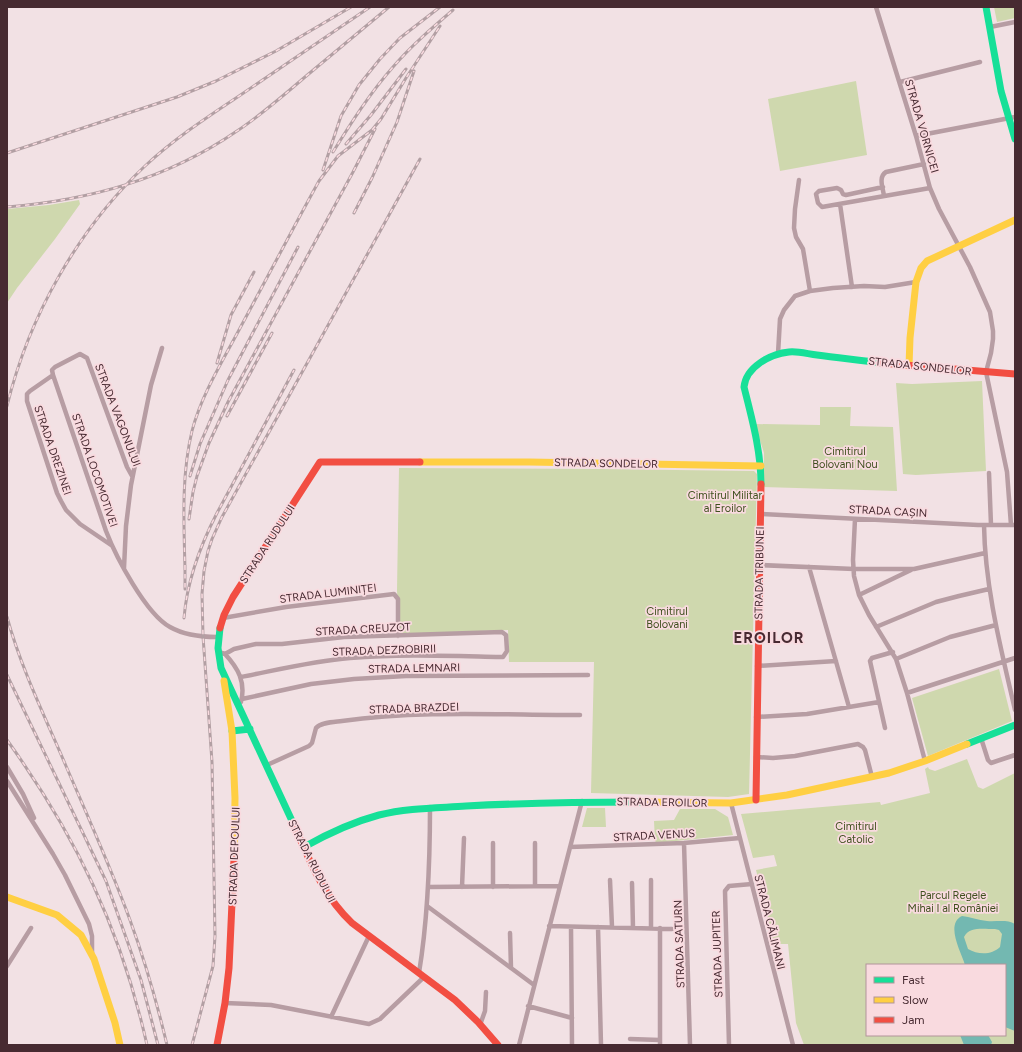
<svg xmlns="http://www.w3.org/2000/svg" width="1022" height="1052" viewBox="0 0 1022 1052" font-family="Figtree,sans-serif">
	<style>
		.green { fill: #cfd8ae; fill-rule: evenodd }
		.water { fill: #73b8b1; fill-rule: evenodd }
		.lines { fill: none; stroke-linecap: round; stroke-linejoin: round }
		.street { stroke: #b79da3; stroke-width: 4.5 }
		.fast { stroke: #16e098; stroke-width: 7 }
		.slow { stroke: #ffcf43; stroke-width: 7 }
		.jam { stroke: #f24e42; stroke-width: 7 }
		.rail-casing { stroke: #b29fa3; stroke-width: 3 }
		.rail { stroke: #f9dadf; stroke-width: 1.5; stroke-dasharray: 4.5; stroke-linecap: butt }
		.labels { text-anchor: middle; stroke-width: 3.5; stroke-linejoin: round; paint-order: stroke }
		.street-label { font-size: 11px; fill: #472a31; stroke: #f9dadf }
		.park-label { font-size: 11px; fill: #3f501e; stroke: #f9dadf }
		.district-label { font-size: 15px; font-weight: bold; letter-spacing: 1px; fill: #472a31; stroke: #f9dadf }
	</style>
	<rect width="100%" height="100%" fill="#f2e1e4"/>
	<path class="green" d="M994 7H1015V18L997 22Z
		M856 81 867 155 780 171 768 99Z
		M79 200 80 204 55 239 17 288 7 303V209L49 205Z
		M982 381 986 471 916 475 903 474 896 383 912 384Z
		M820 407H851L850 426 893 427 897 491 763 487 764 462V453L755 424 820 425Z
		M399 468 597 469 754 471 757 474 749 794 728 797 591 793 594 662H509L508 630 400 634 397 591Z
		M999 669 1012 721 928 756 912 698Z
		M967 759 978 787 983 789 1015 773V1045H804L796 1023 788 944H774L756 870 777 866 774 855 753 858 741 814 880 802 881 805 930 793 925 769 928 767 929 769 935 771ZM867 965H1005V1035H867Z
		M587 808H605L606 827H582Z
		M680 809H715L728 817 733 835 657 843 655 841 654 821 674 820Z"/>
	<path class="water" d="M962 916C970 917 978 920 987 921 996 922 1007 919 1015 924V1031L1005 1027V965H965C961 952 945 924 962 916ZM995 929 999 930 1002 934 1000 947C992 955 978 955 968 949L964 937C969 926 984 929 995 929Z
		M960 1035H988L992 1042 991 1045H964Z"/>
	<g class="lines">
		<path class="street" d="M876 7 916 136 930 188 939 209 970 267 990 312 993 331V339L991 353 986 372 1007 472 1011 525
			M990 27 1015 22
			M900 82 980 62
			M916 136 1015 117
			M799 180 795 209 794 228 796 237 803 249 810 291
			M883 187 846 195 843 194 841 190 837 188 819 191 816 194 818 203 822 207 930 188
			M884 196C883 188 878 177 886 172L924 164
			M840 204 852 287
			M778 354 780 319 784 310 795 296 810 291 833 288 864 286 885 287 916 282
			M53 375 30 391 27 394V401L57 493 61 501 66 510 80 524 111 545
			M989 473 991 525
			M132 476 127 467 87 358 80 354 55 367 52 370 53 375 106 531C116 557 146 614 170 627 184 635 202 637 217 637
			M760 514 978 525H1015
			M855 519 853 560 854 576 859 595 869 615 896 659 907 693 925 761
			M984 525C985 588 1001 649 1015 710
			M759 565 854 569H914L985 553
			M809 567 849 707
			M124 568 126 526 131 485 151 385 162 348
			M859 595 911 570
			M223 618 286 607 394 594 398 599V636
			M876 627 936 602 959 596 989 589
			M222 653 225 654C238 668 246 682 241 702
			M225 654 234 649 256 644H282L344 637 502 632 506 635 507 651 503 657H500C450 656 400 654 350 658 313 661 277 670 241 677
			M896 659 950 637 996 625
			M757 666 836 661
			M907 693 1015 658
			M242 699 311 684 354 679 406 676 588 675
			M756 717 807 714 879 702
			M885 728 870 661 872 658 893 652
			M981 738 988 760 991 763 1015 755
			M756 757 773 758 795 756 858 744 863 747 865 750 872 777
			M267 765 309 746 312 743 316 728C321 722 334 722 342 721 420 710 501 715 580 715
			M7 767 23 794 34 818
			M7 781 53 854 65 875 89 924 92 936V953
			M731 803 793 1045
			M535 843V886
			M684 843 690 1045
			M570 847 684 843 740 838
			M610 880 612 927
			M632 883 633 928
			M428 887 559 886
			M462 887 464 838
			M493 887V843
			M427 906 534 985
			M549 926 672 929
			M571 927 572 1045
			M598 927 601 1045
			M651 928V880
			M510 933 511 968
			M7 966 31 928
			M419 973C428 918 430 863 430 807
			M225 1003 271 1005 369 1024 380 1019 424 977
			M528 1006 572 1018
			M331 1017 369 936
			M480 1025 485 1011 486 992
			M630 1039 660 1040
			M519 1045 582 801
			M660 1045V928
			M729 1045 725 891 729 886 752 884"/>
		<path class="fast" d="M986 7 1001 91 1015 139
			M761 484C761 451 752 419 744 387 746 367 770 354 789 352 798 351 808 354 817 355 838 358 860 360 881 363
			M220 628 218 648 221 668 293 823
			M232 731 250 729
			M967 744 1015 725
			M304 847C327 834 353 822 379 815 407 808 437 808 466 806 525 803 583 802 642 802"/>
		<path class="slow" d="M909 366 910 338 916 282 921 268 927 261 1015 220
			M420 462H529L761 466
			M224 681 232 731 235 798 234 859
			M642 802 731 803 787 795 889 773 925 761 967 744
			M7 897 57 915 81 935 94 959 115 1023 120 1045"/>
		<path class="jam" d="M881 363 1015 374
			M220 628 224 615 233 597 320 462H420
			M756 800 761 484
			M293 823C309 859 323 896 352 923L455 1000 478 1022 498 1045
			M217 1045 225 1003 229 968 234 859"/>
		<defs>
			<path id="rail" d="M346 144 371 115 406 69
				M333 152C351 123 370 93 393 67 411 46 432 28 453 10
				M7 153 177 97 216 81 276 51 351 7
				M323 170 341 116 359 85 380 59 400 38 440 7
				M7 207C90 200 167 179 237 131 261 115 283 96 305 77 333 54 361 30 389 7
				M354 213 372 178 397 122 414 71
				M217 363 231 315 254 272
				M7 406C29 316 78 229 145 166 175 138 209 116 242 94 285 65 327 36 370 7
				M227 416 272 333
				M190 476 200 444 228 380 298 247
				M189 519 193 492 197 476 209 443 228 402 353 172 375 129
				M185 565V589
				M185 570C184 524 181 476 192 431 201 396 222 362 239 330 266 280 292 230 319 181L338 156 372 130 381 119 406 78 440 26
				M7 617C21 668 45 717 66 766 88 817 111 868 130 920 145 961 157 1003 167 1045
				M184 618C187 581 200 546 217 513L294 370
				M7 675 106 881 141 980 158 1045
				M7 740C76 836 121 929 147 1045
				M192 1045 213 966 215 936 212 762 203 636 202 594 204 571 208 551 212 539 222 517 420 159"/>
		</defs>
		<use href="#rail" class="rail-casing"/>
		<use href="#rail" class="rail"/>
	</g>
	<g class="labels">
		<g class="street-label">
			<text transform="translate(922 126) rotate(74)" y="4">STRADA VORNICEI</text>
			<text transform="translate(920 366) rotate(6)" y="4">STRADA SONDELOR</text>
			<text transform="translate(118 415) rotate(69)" y="4">STRADA VAGONULUI</text>
			<text transform="translate(53 450) rotate(71)" y="4">STRADA DREZINEI</text>
			<text transform="translate(606 463) rotate(1)" y="4">STRADA SONDELOR</text>
			<text transform="translate(95 470) rotate(71)" y="4">STRADA LOCOMOTIVEI</text>
			<text transform="translate(888 511) rotate(3)" y="4">STRADA CAȘIN</text>
			<text transform="translate(267 544) rotate(-57)" y="4">STRADA RUDULUI</text>
			<text transform="translate(759 573) rotate(-89)" y="4">STRADA TRIBUNEI</text>
			<text transform="translate(328 593) rotate(-7)" y="4">STRADA LUMINIȚEI</text>
			<text transform="translate(363 629) rotate(-3)" y="4">STRADA CREUZOT</text>
			<text transform="translate(384 650) rotate(-2)" y="4">STRADA DEZROBIRII</text>
			<text transform="translate(414 668) rotate(-1)" y="4">STRADA LEMNARI</text>
			<text transform="translate(414 708) rotate(-2)" y="4">STRADA BRAZDEI</text>
			<text transform="translate(662 802) rotate(1)" y="4">STRADA EROILOR</text>
			<text transform="translate(654 835) rotate(-3)" y="4">STRADA VENUS</text>
			<text transform="translate(234 856) rotate(-88)" y="4">STRADA DEPOULUI</text>
			<text transform="translate(312 861) rotate(63)" y="4">STRADA RUDULUI</text>
			<text transform="translate(770 922) rotate(76)" y="4">STRADA CĂLIMANI</text>
			<text transform="translate(679 944) rotate(-92)" y="4">STRADA SATURN</text>
			<text transform="translate(717 954) rotate(-92)" y="4">STRADA JUPITER</text>
		</g>
		<g class="park-label">
			<text x="845" y="455">Cimitirul<tspan x="845" dy="13">Bolovani Nou</tspan></text>
			<text x="725" y="499">Cimitirul Militar<tspan x="725" dy="13">al Eroilor</tspan></text>
			<text x="667" y="615">Cimitirul<tspan x="667" dy="13">Bolovani</tspan></text>
			<text x="856" y="830">Cimitirul<tspan x="856" dy="13">Catolic</tspan></text>
			<text x="953" y="899">Parcul Regele<tspan x="953" dy="13">Mihai I al României</tspan></text>
		</g>
		<g class="district-label">
			<text x="769" y="643">EROILOR</text>
		</g>
	</g>
	<rect width="1022" height="1052" fill="none" stroke="#472a31" stroke-width="16"/>
	<rect x="866" y="964" width="140" height="72" fill="#f9dadf" stroke="#b29499"/>
	<rect x="874" y="977" width="20" height="6" fill="#16e098" stroke="#b29499"/>
	<text x="902" y="984" font-size="12" fill="#472a31">Fast</text>
	<rect x="874" y="997" width="20" height="6" fill="#ffcf43" stroke="#b29499"/>
	<text x="902" y="1004" font-size="12" fill="#472a31">Slow</text>
	<rect x="874" y="1017" width="20" height="6" fill="#f24e42" stroke="#b29499"/>
	<text x="902" y="1024" font-size="12" fill="#472a31">Jam</text>
</svg>
